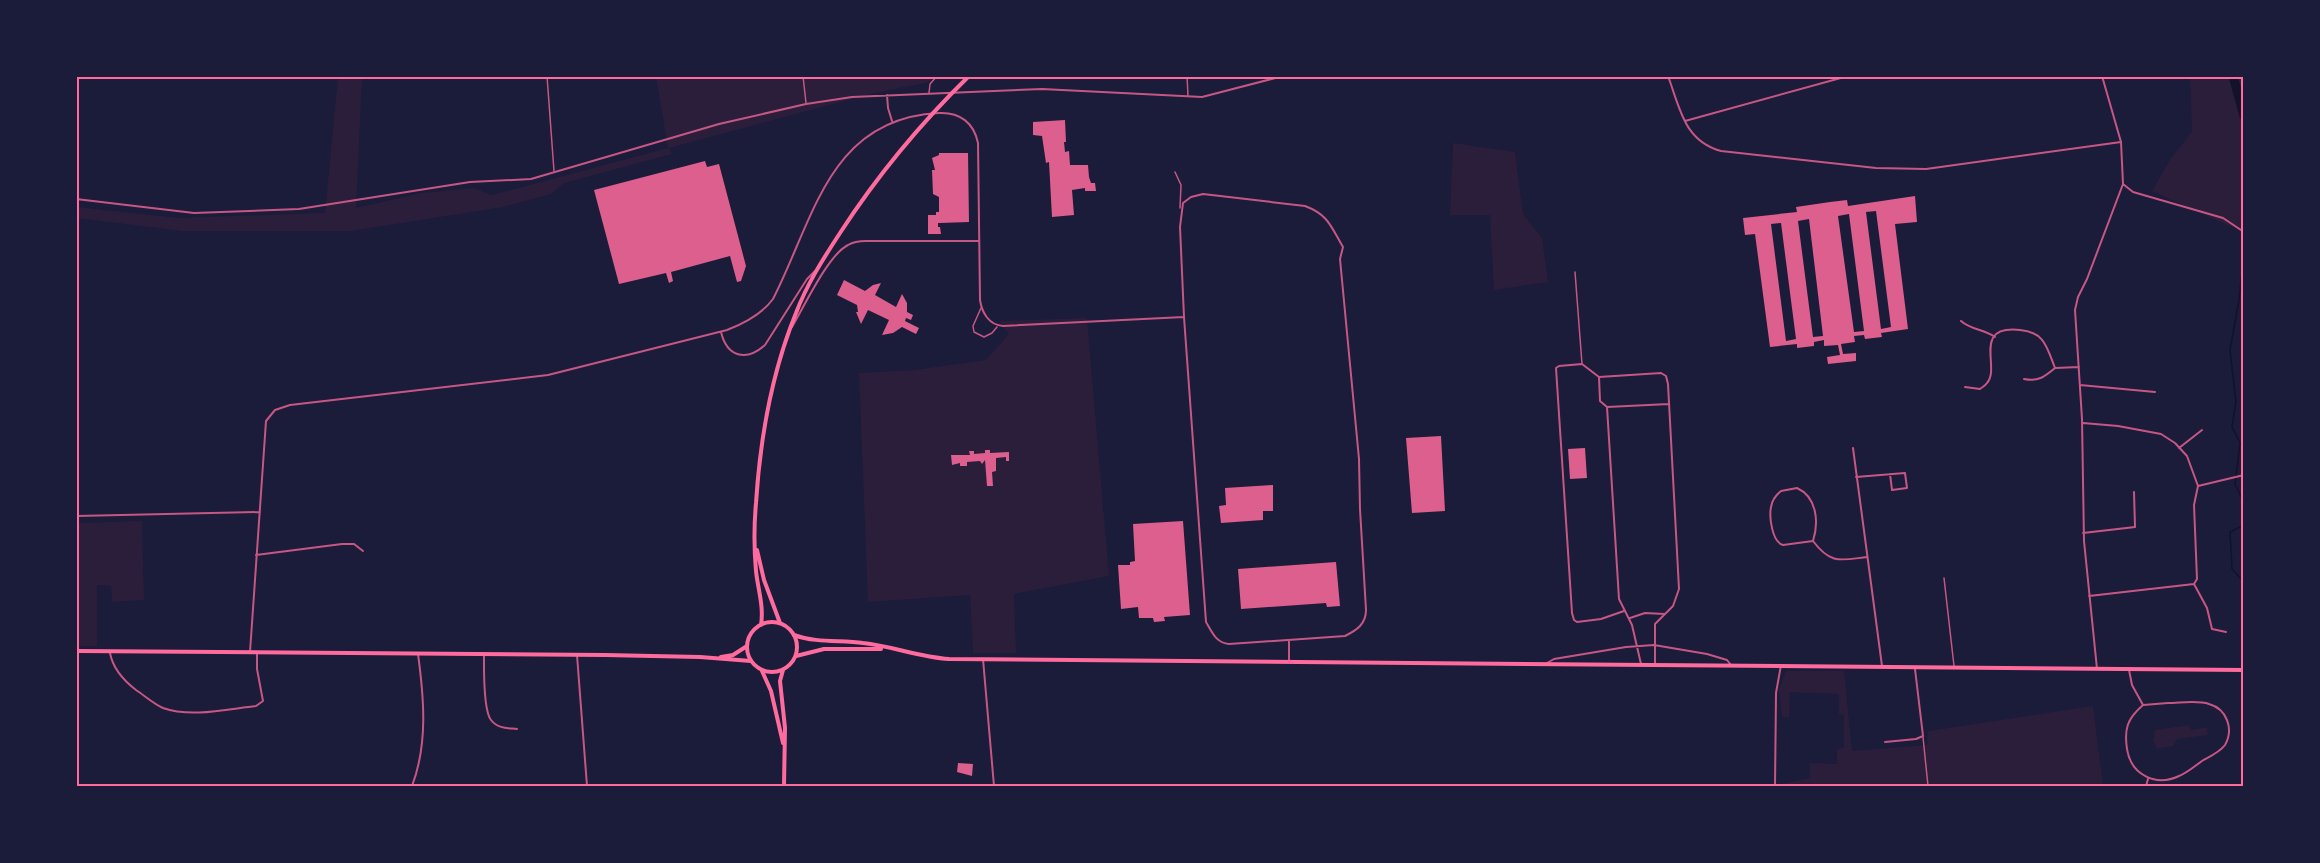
<svg xmlns="http://www.w3.org/2000/svg" width="2320" height="863" viewBox="0 0 2320 863" font-family="'Public Sans',sans-serif">
	<style>
		.green { fill: #2a1e3b }
		.lines { fill: none; stroke-linecap: round; stroke-linejoin: round }
		.stream { stroke: #12122b; stroke-width: 1.5 }
		.river { stroke: #12122b; stroke-width: 9 }
		.building { fill: #dd5f8e; fill-rule: evenodd }
		.service { stroke: #c65784; stroke-width: 1.5 }
		.minor { stroke: #c65784; stroke-width: 2 }
		.secondary { stroke: #ff6b9d; stroke-width: 4 }
		.primary { stroke: #ff6b9d; stroke-width: 4 }
		.neatline { fill: none; stroke: #ff6b9d; stroke-width: 2 }
	</style>
	<rect width="100%" height="100%" fill="#1b1b3a"/>
	<path class="green" d="M2194 76 2243 77V232L2152 191 2171 158 2192 132 2190 79Z
		M338 77H362L356 208 421 193 474 188 492 195 668 148 656 77H936L926 83 874 93 669 148 672 154 564 183 551 194 503 207 351 231H182L77 218V207L178 218 325 213Z
		M1453 143 1515 152 1523 214 1542 238 1548 282 1494 290 1490 215H1450Z
		M1087 318 1109 576 1014 594 1016 653H973L970 595 868 602 859 373 914 370 986 360 1009 334 999 321Z
		M142 521 144 600 112 602 111 586 97 585V646H77V523Z
		M1786 671H1844L1852 751 1927 745 1928 731 2093 706 2103 786H1781V784L1810 778V763L1837 764V749L1844 748V715L1839 714V694L1790 692 1789 717H1782L1779 689Z
		M2188 725 2192 730 2207 727 2208 735 2177 739 2173 746 2157 749 2153 741 2155 730Z"/>
	<g class="lines">
		<path class="stream" d="M2244 253 2239 300 2230 350 2236 402 2232 427 2240 443 2235 484 2244 503
			M2244 525 2230 532 2232 569 2244 582"/>
		<path class="river" d="M2233 76 2244 116"/>
	</g>
	<path class="building" d="M1065 120 1066 142H1064L1065 152 1069 151 1070 165H1088L1089 177 1091 183H1095L1096 191H1085V188L1072 190 1074 215 1052 217 1049 162 1046 163 1042 136 1033 135V122Z
		M939 153H968L969 222 940 223H938V227H940L941 234H928V215H936V212H939V197L933 194 932 170H935L932 158 939 155Z
		M705 161 707 167 719 164 746 266 741 281 737 282 730 256 671 272 673 281 669 283 666 273 619 284 594 190Z
		M1915 196 1917 222 1895 224 1908 329 1881 333 1882 337 1865 339 1864 335 1854 336 1855 342 1841 344 1843 354 1856 353V361L1828 364 1827 357 1840 355 1838 345 1824 346V340L1814 342V346L1797 348V344L1770 347 1755 234 1745 235 1743 218 1797 212 1796 207 1830 202 1847 200 1848 206ZM1876 211 1891 327 1881 329 1866 212ZM1849 214 1864 331 1854 332 1838 216ZM1809 219 1823 336 1813 337 1798 221ZM1781 223 1796 339 1786 341 1771 224Z
		M844 280 865 291 873 285 881 283 875 295 896 307 902 294 907 303V312L913 315 911 320 906 318 905 321 919 328 916 334 902 327 893 333 882 335 889 320 868 310 861 324 856 312H858L857 305 837 295Z
		M1441 436 1445 511 1412 513 1406 438Z
		M1585 448 1587 478 1570 479 1568 449Z
		M985 450H990V453L1009 452V461H1006V457L996 458V471L992 472 993 486H987L985 460 982 464 980 461 967 462V466H960V463L952 465 951 455H970L969 451H974V454L985 453Z
		M1273 485V511H1263V520L1221 523 1219 506 1226 505 1225 488Z
		M1183 521 1190 615 1164 617 1165 621 1154 622 1153 618H1139L1138 607 1121 609 1118 565H1130V562L1135 561 1133 524Z
		M1336 562 1340 606 1327 607 1326 603 1241 609 1238 569Z
		M958 763 973 764 972 776 957 772Z"/>
	<g class="lines">
		<path class="service" d="M547 76 554 171
			M803 76 806 103
			M1187 76 1188 96
			M929 93 930 84 937 76
			M1175 172 1181 185 1180 208
			M1575 272 1582 364
			M981 308 973 326 974 332 984 337 992 333 997 327
			M1944 578 1954 666
			M1923 737 1928 786"/>
		<path class="minor" d="M1668 76C1680 108 1684 141 1721 151L1876 168 1926 169 2121 142
			M887 95 888 108 892 121
			M1685 121 1848 76
			M2123 184 2133 192 2223 218 2244 232
			M1203 194 1305 206C1329 215 1331 227 1343 247L1340 259 1359 459 1360 509 1366 610C1366 624 1357 630 1345 636L1229 644C1216 643 1212 632 1206 622L1184 317 1180 227 1183 203 1191 197Z
			M76 199 194 213 299 209 470 182 531 179 719 124 806 104 852 97 1042 89 1202 97 1283 76
			M1961 321C1971 330 1984 329 1995 337
			M792 327C804 307 828 255 848 245 853 242 860 241 866 241H979
			M721 332C727 357 746 362 765 345L807 279 815 271
			M1599 377 1661 373 1666 376 1668 384 1679 589 1673 606 1655 624V664
			M1599 377 1582 364 1559 366 1556 368 1572 613 1574 620 1577 622 1601 619 1624 611
			M1599 377 1600 401 1607 407
			M2024 379C2038 382 2044 377 2055 368
			M2080 385 2155 392
			M1965 387 1980 389C1982 387 1985 386 1987 383 2001 368 1971 325 2020 330 2045 332 2047 348 2055 368L2079 367
			M2083 423 2118 426 2161 434 2175 443 2187 456 2198 486 2194 505 2197 579 2194 584 2089 596
			M1853 448 1882 666
			M2179 448 2202 430
			M1856 477 1905 473 1907 488 1892 490 1890 474
			M2198 486 2244 475
			M76 516 260 512
			M2083 533 2135 527 2134 492
			M1813 541 1783 545C1772 542 1769 517 1771 507 1772 500 1776 495 1781 491L1797 488C1817 497 1819 522 1813 541 1831 565 1841 560 1867 557
			M256 555 342 544H354L363 551
			M2194 584 2207 608 2212 629 2226 632
			M1630 618 1645 613 1665 614
			M1289 640V661
			M250 652 266 421 275 410 290 405 548 375 727 330C745 323 762 314 773 299 814 219 829 118 939 113 960 112 974 123 978 143L980 300C982 313 989 325 1003 326L1184 317
			M110 653C113 669 123 680 136 690 145 696 154 704 163 708 191 718 228 709 256 706L263 701 257 669V652
			M484 655C484 669 483 710 491 720 498 729 508 728 517 729
			M577 655 587 786
			M983 659 994 786
			M1547 663 1554 659 1626 647 1654 645 1707 654 1727 660 1731 665
			M1641 664 1632 625 1619 599 1607 407 1669 404
			M2097 669 2084 541 2082 419 2075 310 2078 297 2087 279 2123 184 2121 142 2102 76
			M2129 670 2132 685 2143 705
			M2168 703C2180 703 2198 700 2209 704 2227 709 2234 729 2225 745 2220 752 2209 757 2202 761 2195 766 2187 773 2179 776 2156 787 2131 775 2127 749 2124 729 2127 719 2143 705Z
			M1885 742 1916 739 1923 736 1915 669
			M412 786C428 744 424 698 418 654
			M1775 786 1776 693 1781 665
			M2146 786 2148 779"/>
		<path class="secondary" d="M794 635C816 643 840 640 863 643 892 646 919 657 949 659L2244 670
			M76 651 605 655 700 657 751 661
			M796 656 824 649H881
			M721 657 733 655 747 646"/>
		<path class="primary" d="M757 550 764 580 780 623
			M747 647a25 25 0 1 1 50 0a25 25 0 1 1-50 0Z
			M761 625C764 606 758 590 756 571 754 549 754 525 756 503 760 440 772 372 796 313 807 284 823 259 840 233 877 176 920 124 969 76
			M783 670 780 681 785 728 784 786
			M762 671 771 691 783 743"/>
	</g>
	<rect width="2320" height="863" fill="none" stroke="#1b1b3a" stroke-width="156"/>
	<rect x="78" y="78" width="2164" height="707" class="neatline"/>
</svg>
